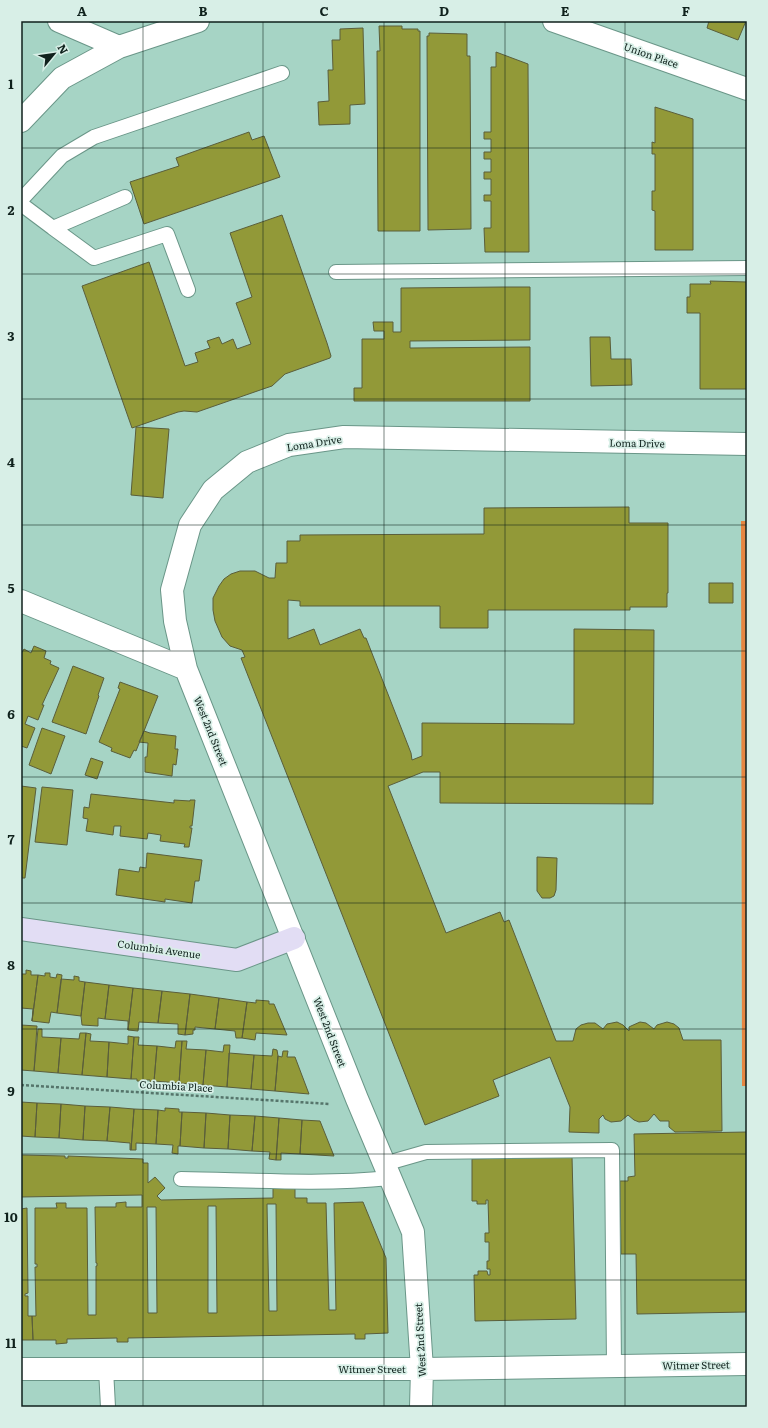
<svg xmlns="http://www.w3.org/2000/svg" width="768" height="1428" viewBox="0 0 768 1428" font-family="Literata,serif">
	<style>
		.green { fill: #e68641 }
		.building { fill: #929938; stroke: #5a5e3b; fill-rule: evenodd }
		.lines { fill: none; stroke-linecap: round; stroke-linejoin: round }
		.lane-casing { stroke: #6a9688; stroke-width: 16 }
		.street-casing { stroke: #6a9688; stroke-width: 24 }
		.secondary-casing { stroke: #6a9688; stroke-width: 24 }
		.path { stroke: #56756b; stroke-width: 2.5; stroke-dasharray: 3 2; stroke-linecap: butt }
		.lane { stroke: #fff; stroke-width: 14 }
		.street { stroke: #fff; stroke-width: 22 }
		.secondary { stroke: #e2ddf4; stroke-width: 22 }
		.grid { fill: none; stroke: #0f211c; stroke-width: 1; stroke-opacity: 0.55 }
		.labels { text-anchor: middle; stroke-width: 3.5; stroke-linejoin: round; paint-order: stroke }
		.street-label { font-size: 10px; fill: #0f211c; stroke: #d8efe7 }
		.neatline { fill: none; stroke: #0f211c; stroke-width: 1.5 }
		.grid-label { font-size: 13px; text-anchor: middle; font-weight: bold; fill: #0f211c }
	</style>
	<rect width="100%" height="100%" fill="#a6d4c5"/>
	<path class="green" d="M741 521H747V1086H742Z"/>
	<path class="building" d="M709 21H746L738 40 707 28Z
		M379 26H402V29H418V31H420V231H378L377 51H380Z
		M363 28 365 104 350 105V124L319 125 318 102 329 101 328 70H333L332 40H340V29Z
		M429 33 467 34V56H470L471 229 428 230 427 36H429Z
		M496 52 528 64 529 252H485L484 228H491V201H484V195H491V179H484V172H491V159H484V152H491V139H484V132H491V67H496Z
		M655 107 693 119V250H655V211L652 210V191H655V154H652V142L655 143Z
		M249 132 252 140 264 136 280 177 144 224 130 182 179 166 176 158Z
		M282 215 327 343 331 356 330 358 285 374 272 386 266 388 197 412 184 411 178 412 132 428 82 286 149 262 185 366 198 362 195 353 210 348 207 341 219 337 222 344 233 339 237 349 251 344 236 303 252 297 230 233Z
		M710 281 747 282V389H700V313H687V297H690V284H711Z
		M502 287H530V340L410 341V348L530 347V401H354V388H362V339H384V331H374L373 322H393V332H401V288Z
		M590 337H610L611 359H631L632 385 591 386Z
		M136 427 169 429 163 498 131 495Z
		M629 507V523H668V593H667V607H630V610H488V628H440V606H300V601L288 600V639L314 629 320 645 360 629 364 638H366L411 753 412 760 422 756V723L574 724V629L654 630 653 804 440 803V772H423L388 786 446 933 500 912 504 922 509 920 556 1041H573L576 1029 581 1025 588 1023H595L603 1029 607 1024 617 1022 623 1025 629 1031V1027L631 1026 640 1022 646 1023 654 1029 657 1025 667 1022 674 1024 679 1028 683 1040H721L722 1131 675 1132 669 1127V1121H660L654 1114 648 1121 639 1122 634 1120 628 1115 621 1121 611 1122 605 1119 603 1115 599 1119V1133L569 1132 570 1107 550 1057 493 1080 499 1096 425 1125 241 658 245 657 242 650 230 646 222 637 215 621 213 610V598L219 586 224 579 231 574 240 571H255L269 578H275L276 563H287V541H300V535L484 534V508Z
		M709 583H733V603H709Z
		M34 646 46 651 44 658 51 661 50 664 59 668 42 705H44L38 720 28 716 25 724 35 728 27 748 21 746V654L24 649 31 653Z
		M73 666 104 678 98 695 99 696 86 734 52 722Z
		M120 682 158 696 136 751 134 750 130 758 111 751 112 748 99 742 120 689 118 688Z
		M42 728 65 736 51 774 29 765Z
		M144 731 150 733 176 736 175 749H178L176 765 173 764 172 776 145 772V757H147L148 743 139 742Z
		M91 758 103 762 97 779 85 775Z
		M21 786 36 788 25 878H21Z
		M42 787 73 790 67 845 35 842Z
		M91 794 174 803V800L190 801V800H195L192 826H190V828H192L189 847H184L185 844 160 841 161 835 148 833 147 839 120 836 121 826H114L113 835 86 831 88 819 83 818 84 807 89 808Z
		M147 853 202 860 199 881H195L192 903 165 899V902L116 895 119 869 139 872 140 867 146 868Z
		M537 857 557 858 556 890 554 896 550 898H542L537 891Z
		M26 970 31 971V975H38L32 1021 33 1009 21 1008V974H26Z
		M45 973H50V977L56 978 57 974 62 975 57 1013 51 1012 49 1023 32 1021 38 975 45 976Z
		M74 976 79 977V981L85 982 81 1016 57 1013 61 979 74 980Z
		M85 982 109 985 105 1019 98 1018V1026L82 1025 81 1016Z
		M109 985 133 988 128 1030V1021L105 1019Z
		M133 988 162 991 158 1023 139 1022 138 1031 128 1030Z
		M162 991 190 994 185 1035 178 1034V1024L158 1023Z
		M190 994 219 998 215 1029 195 1027V1030H193V1034L185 1035Z
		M219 998 247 1002 242 1038H236L235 1031 215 1029Z
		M256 1000 269 1001V1004H274L287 1035 256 1033 255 1040 242 1038 247 1002 256 1003Z
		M21 1025 37 1026 34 1071 21 1070Z
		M38 1029H42V1037L61 1038 58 1073 34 1071Z
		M80 1033H86L82 1075 58 1073 61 1038 79 1039Z
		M86 1033 91 1034 90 1041 109 1042 107 1077 82 1075Z
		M128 1036 134 1037 131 1079 107 1077 109 1042 128 1044Z
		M134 1037H139L138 1045 157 1046 154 1082H150V1080H144V1081H137V1079H131Z
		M176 1041H182L179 1083 154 1081 157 1046 175 1048Z
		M182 1041H187L186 1049 206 1050 203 1085 179 1083Z
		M224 1045H230L227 1087 203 1085 206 1050 223 1052Z
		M273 1049 277 1050 278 1056 275 1091 251 1089 254 1055 272 1056Z
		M283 1051H288L287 1057H295L309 1094 275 1091 278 1056 282 1057Z
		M229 1053 254 1055 251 1089 227 1087Z
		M21 1102 37 1103 35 1137 21 1136Z
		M37 1103 61 1104 59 1138 35 1137Z
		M61 1104 85 1106 83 1140 59 1138Z
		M85 1106 110 1107 107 1141 83 1140Z
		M110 1107 134 1109 131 1150H130V1143L107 1141Z
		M165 1108 179 1109V1112H182L180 1146H178V1154L172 1153 173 1145 156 1144 158 1110 165 1111Z
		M134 1109 158 1110 156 1144 136 1143V1150H131Z
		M182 1112 206 1113 204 1148 180 1146Z
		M206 1113 230 1115 228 1149 204 1148Z
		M230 1115 255 1116 252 1151 228 1149Z
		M255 1116 279 1118 276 1160 269 1159 270 1152 252 1151Z
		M279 1118 302 1120 300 1154 281 1153V1160H276Z
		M302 1120 320 1121 334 1156 300 1154Z
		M747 1132V1312L637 1314 636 1254H621L620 1181H628V1177L635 1176 634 1134Z
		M21 1155 65 1156V1158H68V1156L143 1159V1163H148V1183L155 1177 165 1188 157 1196 161 1200 273 1198V1188H295V1198H307V1203H326L329 1310H336L334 1203 363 1202 386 1258 388 1333 365 1334V1339H355V1334L128 1338V1342H117V1338L67 1339V1343L56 1344V1340H33L32 1316H36L35 1267H37V1264H35V1208H57L56 1203H66V1208H87L88 1315H96V1266H97V1263H96L95 1207H116V1203L126 1202V1207H142V1195L21 1197ZM267 1204H276L277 1311H269ZM208 1206H216L217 1313H208ZM147 1207H156L157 1313H148Z
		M572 1156 576 1319 475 1321 474 1275H478V1271H487L488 1275H490V1269H487V1261H489V1242H485V1233H489L488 1200H486V1204H477V1201H472V1159Z
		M27 1208 28 1293 25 1294V1296H28V1316H32L33 1340H21V1209Z"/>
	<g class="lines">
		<defs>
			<path id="lane" d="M21 200 62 156 94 137 282 73
				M21 204 53 228 125 197
				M53 228 94 258 167 234 188 290
				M336 272 747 268
				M384 1164 426 1152 612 1150 614 1366
				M181 1179C250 1180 321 1185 390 1178
				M106 1369 108 1407"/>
			<path id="street" d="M59 21 119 47
				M554 21 747 89
				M21 121 62 78 119 47 198 21
				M21 601 186 669
				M21 1369H422L747 1364
				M421 1407 422 1369 413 1232 357 1099 186 669 175 621 172 590 190 525 213 490 247 462 289 445 344 437 747 444"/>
			<path id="secondary" d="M21 929 237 960 294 938"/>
		</defs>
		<use href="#lane" class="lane-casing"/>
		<use href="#street" class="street-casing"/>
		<use href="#secondary" class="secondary-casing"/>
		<path class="path" d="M21 1085 330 1104"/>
		<use href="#lane" class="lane"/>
		<use href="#street" class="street"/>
		<use href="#secondary" class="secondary"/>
	</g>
	<path class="grid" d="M143 21V1407M263 21V1407M384 21V1407M505 21V1407M625 21V1407M21 148H747M21 274H747M21 399H747M21 525H747M21 651H747M21 777H747M21 903H747M21 1029H747M21 1154H747M21 1280H747"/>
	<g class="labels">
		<g class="street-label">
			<text transform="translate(651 55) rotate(19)" y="4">Union Place</text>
			<text transform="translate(314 443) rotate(-9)" y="4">Loma Drive</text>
			<text transform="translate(637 443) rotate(1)" y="4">Loma Drive</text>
			<text transform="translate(211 731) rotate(68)" y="4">West 2nd Street</text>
			<text transform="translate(159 949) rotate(8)" y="4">Columbia Avenue</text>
			<text transform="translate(330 1032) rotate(69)" y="4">West 2nd Street</text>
			<text transform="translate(176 1086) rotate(3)" y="4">Columbia Place</text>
			<text transform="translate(420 1340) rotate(-93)" y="4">West 2nd Street</text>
			<text transform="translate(696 1365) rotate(-1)" y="4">Witmer Street</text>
			<text x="372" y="1373">Witmer Street</text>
		</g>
	</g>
	<rect width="768" height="1428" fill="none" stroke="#d8efe7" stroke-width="44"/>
	<g transform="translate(54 54) rotate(61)" stroke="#d8efe7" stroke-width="3" paint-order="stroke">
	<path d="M0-3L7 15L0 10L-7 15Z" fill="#0f211c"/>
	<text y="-6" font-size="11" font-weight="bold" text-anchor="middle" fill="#0f211c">N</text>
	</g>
	<rect x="22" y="22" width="724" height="1384" class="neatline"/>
	<g class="grid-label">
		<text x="82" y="16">A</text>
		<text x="203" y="16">B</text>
		<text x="324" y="16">C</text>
		<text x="444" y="16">D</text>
		<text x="565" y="16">E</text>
		<text x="686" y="16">F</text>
		<text x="11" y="89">1</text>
		<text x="11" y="215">2</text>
		<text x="11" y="341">3</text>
		<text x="11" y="467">4</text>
		<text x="11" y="593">5</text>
		<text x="11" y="719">6</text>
		<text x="11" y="844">7</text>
		<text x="11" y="970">8</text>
		<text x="11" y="1096">9</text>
		<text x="11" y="1222">10</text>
		<text x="11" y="1348">11</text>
	</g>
</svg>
